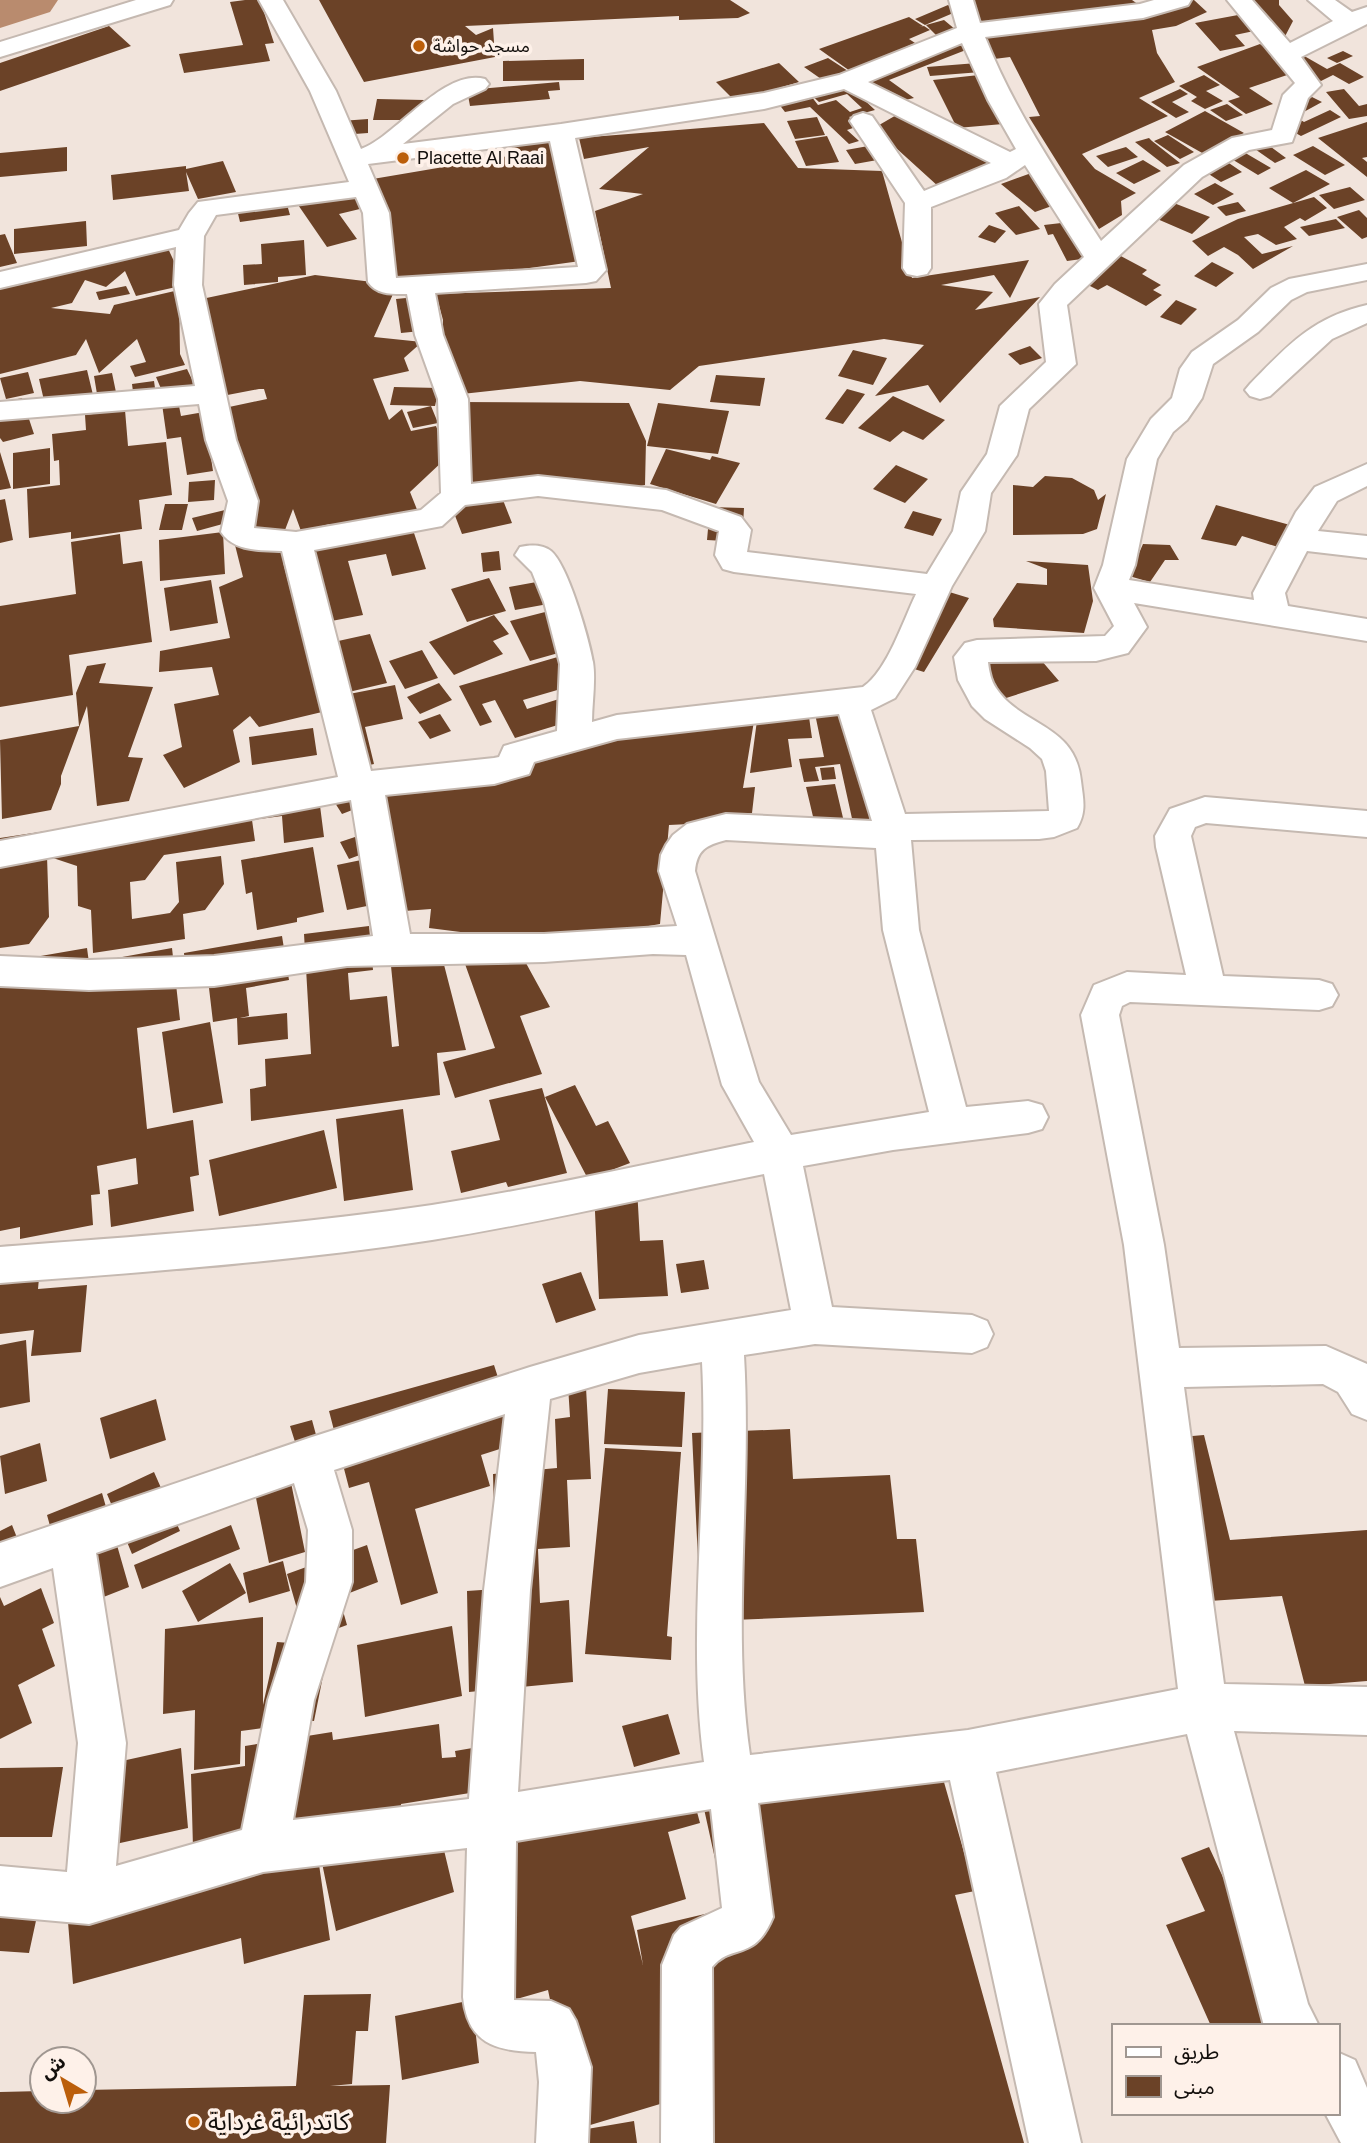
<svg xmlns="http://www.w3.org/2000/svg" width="1367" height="2143" viewBox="0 0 1367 2143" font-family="Helvetica,'Noto Sans Arabic',sans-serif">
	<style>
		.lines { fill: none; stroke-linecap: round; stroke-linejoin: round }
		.river { fill: #b98b6e; fill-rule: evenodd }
		.building { fill: #6b4227 }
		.minor-casing { stroke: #c5b9b1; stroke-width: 4 }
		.minor { fill: #fff; fill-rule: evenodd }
		.poi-dot { fill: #bb5e0a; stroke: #fef1e9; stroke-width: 2.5 }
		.labels { text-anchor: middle; stroke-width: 7; stroke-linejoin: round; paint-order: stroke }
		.far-poi-label { font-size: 18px; fill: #130f0c; stroke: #fef1e9; text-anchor: start }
		.near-poi-label { font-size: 24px; fill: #130f0c; stroke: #fef1e9; text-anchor: start }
	</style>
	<rect width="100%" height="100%" fill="#f1e4dc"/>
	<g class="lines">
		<path class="river" d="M0 0H58L50 12 0 28Z"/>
	</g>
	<path class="building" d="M245 0H260L274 43 265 44 270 61 184 73 179 54 243 45 230 2Z
		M319 0H730L750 13 738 18 679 20V16L465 26 476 35 493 28 495 57 364 82Z
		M965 0H1132L1142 7 976 26Z
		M1194 0 1207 12 1176 26 1152 30 1157 53 1175 82 1139 98 1168 116 1082 154 1095 169 1136 193 1121 201 1122 215 1099 229 1029 117 1040 116 1010 57 986 60 973 35Z
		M1238 0H1279V5L1293 21 1280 46 1336 21 1299 53 1327 69 1340 63 1364 77 1349 84 1333 75 1321 81 1273 53 1299 71 1249 88 1273 104 1246 114 1228 101 1240 97 1197 67 1260 44 1269 51Z
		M948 5 958 11 925 25 915 19Z
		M1238 15 1254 31 1235 35 1245 46 1220 51 1195 23Z
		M909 17 923 26 919 27 924 26 930 30 909 39 915 43 850 71 819 49Z
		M944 20 956 30 937 36 926 25Z
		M109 26 131 46 0 91V63Z
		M960 36 971 48 889 80 914 98 896 102 854 80Z
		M1343 51 1353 56 1337 63 1327 58Z
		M828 58 848 71 824 81 804 67Z
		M584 59V80L503 81V61Z
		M779 63 799 82 735 101 716 82Z
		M977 63 981 72 930 76 927 67Z
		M979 75 1003 124 957 128 933 80Z
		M1204 75 1220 85 1206 91 1223 101 1205 109 1191 101 1197 97 1179 86Z
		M559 82 560 90 548 91 550 99 470 106 467 90Z
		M845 82 875 110 849 117 859 126 847 130 859 141 849 144 810 107 785 112 775 99 808 92 818 105 836 100 850 112 862 108 847 94 819 102 809 93Z
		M1180 89 1188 94 1172 102 1189 112 1176 118 1151 102Z
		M1344 89 1359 106 1367 104V116L1349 119 1326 92Z
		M1312 97 1322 102 1300 114 1289 109Z
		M377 99 424 100 420 120H373Z
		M1227 104 1243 115 1226 121 1210 110Z
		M905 110 969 154 987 146 1010 162 939 187 874 128Z
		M1330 110 1341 117 1301 136 1281 125 1296 117 1304 122Z
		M1205 111 1244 133 1204 154 1165 132Z
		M817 117 825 135 795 139 787 121Z
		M368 119V133L341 135V121Z
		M1367 122V157L1362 158 1367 162V177L1318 138Z
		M764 123 798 168 882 171 912 278 1029 260 1010 298 994 275 941 285 993 292 975 310 1040 297 940 403 928 385 875 396 924 345 884 339 699 366 670 390 580 381 462 394 443 343V320L436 294 611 288 595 211 643 194 599 189 649 147 584 159 579 138Z
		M559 127 589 190 571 192 602 258 427 282 424 276 391 281 355 182 515 155 506 136Z
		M1168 135 1194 152 1180 159 1154 141Z
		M827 136 839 162 806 166 795 141Z
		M1149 138 1152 141 1180 163 1167 167 1135 142Z
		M1264 142 1286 158 1275 163 1252 147Z
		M874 145 883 159 855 164 846 150Z
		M1313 146 1345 165 1325 175 1293 155Z
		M67 147V171L0 177V153Z
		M1126 147 1138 157 1108 167 1096 156Z
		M1242 151 1271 168 1258 175 1230 158Z
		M1223 159 1242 172 1221 182 1201 169Z
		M1143 160 1161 171 1134 184 1116 173Z
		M223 161 236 192 198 199 186 172 189 191 113 200 111 175 186 166V169Z
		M1306 170 1330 184 1293 203 1269 188Z
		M1037 171 1063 202 1035 212 1001 184Z
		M1215 183 1234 194 1213 205 1194 194Z
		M348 185 364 208 339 214 357 239 327 247 294 199Z
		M1350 187 1365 200 1334 209 1319 195Z
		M284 194 290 215 240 222 235 201Z
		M1314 197 1327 208 1305 221 1300 218 1284 227 1297 239 1276 245 1258 234 1244 237 1262 254 1293 246 1253 269 1238 255 1224 247 1208 256 1192 241 1238 219Z
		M1166 200 1210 217 1192 234 1148 215Z
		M1238 202 1246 211 1226 216 1217 207Z
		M1019 206 1040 229 1016 235 995 213Z
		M1359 210 1367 218V237L1362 239 1337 217Z
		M1336 219 1345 228 1309 236 1300 227Z
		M86 221 87 246 14 254V229Z
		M1070 222 1089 258 1067 261 1053 234 1048 235 1044 225Z
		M989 225 1006 231 995 243 978 237Z
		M5 234 17 263 0 267V235Z
		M304 240 306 275 278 277V282L244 285 243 265 262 264 261 244Z
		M165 242 185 285 136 296 125 271 106 287 85 280 72 303 51 308 110 314 114 305 179 290 180 354 185 365 135 377 130 366 146 362 137 339 99 373 86 339 76 355 0 374V286Z
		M1117 254 1147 270 1142 274 1161 285 1153 290 1162 295 1146 306 1107 285 1098 290 1078 280Z
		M1212 262 1234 273 1216 287 1194 276Z
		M315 275 397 285 374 337 422 342 404 358 409 371 373 379 389 420 402 409 411 431 436 426 447 453 444 460 410 492 418 512 350 533 330 524 301 531 293 509 285 530 257 536 215 410 267 399 264 389H259L217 397 197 300Z
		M126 286 130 294 99 300 96 292Z
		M426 296 431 330 401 333 396 299Z
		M1176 300 1197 309 1181 325 1160 317Z
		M1030 346 1042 358 1020 365 1008 354Z
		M853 350 887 358 873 385 838 376Z
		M187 369 197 390 165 398 156 377Z
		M87 370 94 399 46 409 39 379Z
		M28 372 34 393 6 399 0 378Z
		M112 373 117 397 98 400 94 376Z
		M716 375 765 378 760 406 710 402Z
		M154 381 156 395 134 399 132 384Z
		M394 387 439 388 435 406 390 405Z
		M847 389 865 394 843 424 825 419Z
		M893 396 945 420 923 440 903 431 890 442 858 428Z
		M22 398 34 434 3 442 0 438V403Z
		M178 401 181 416 204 412 213 471 187 475 181 437 167 439 162 404Z
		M456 402 629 403 646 441 645 485 616 491 461 493Z
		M658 403 729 411 718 454 647 446Z
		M431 406 438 423 413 428 407 412Z
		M125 410 128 446 166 442 172 495 139 500 142 529 71 539V532L29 538 27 489 60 485 59 460 54 461 52 434 86 430 85 415Z
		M50 448V484L13 489V453Z
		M666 449 710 460 712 456 740 463 716 504 650 484Z
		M0 452 11 488 0 490Z
		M896 465 928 479 905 503 873 489Z
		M1045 476 1072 478 1094 490 1098 500 1106 494 1097 529 1083 534 1013 535V485L1033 487Z
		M215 480 214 500 188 502 189 482Z
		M501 495 512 523 462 534 451 505Z
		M5 499 13 540 0 543V500Z
		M165 504H188L182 530H159Z
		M1216 505 1290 525 1278 547 1242 536 1236 546 1201 539Z
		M710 507 744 508 742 542 707 540Z
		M225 510 230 522 197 531 192 518Z
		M913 511 942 519 933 536 904 528Z
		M412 527 426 569 392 576 386 554 348 561 363 615 321 623 301 548Z
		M223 532 225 574 160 581 159 540Z
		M120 534 123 564 142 561 152 642 69 655 73 695 0 707V606L76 594 71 542Z
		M272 539 284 552 283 562 322 712 259 727 250 716 233 730 240 762 184 788 163 755 182 747 174 704 219 695 212 667 159 672 160 651 230 638 219 587 243 577 235 545Z
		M1143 544 1170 545 1179 560H1165L1150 582 1129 576Z
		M499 551 501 570 483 572 481 553Z
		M1026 561 1088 565 1093 601 1084 633 994 627 993 619 1017 583 1047 585V569Z
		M489 578 506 611 467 622 451 589Z
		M211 580 218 623 170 631 164 588Z
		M542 581 548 604 515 610 509 587Z
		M946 591 969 598 924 672 901 665Z
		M549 611 569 650 530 661 510 621Z
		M494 615 509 634 493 641 503 654 454 675 429 642Z
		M370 634 387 683 336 695 320 645Z
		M422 650 438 678 405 689 389 661Z
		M1035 653 1059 681 1003 699 978 658Z
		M561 656 578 684 523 700 527 709 559 699 571 721 515 738 495 700 482 704 492 722 480 726 459 686Z
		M106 663 99 683 153 687 128 757 143 758 129 801 97 806 87 706 61 776V784L51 810 2 819 0 740 79 726 76 693 87 666Z
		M439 683 452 700 420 714 407 697Z
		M395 685 403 719 365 727 374 764 356 768 339 696Z
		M850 705 877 821 853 823 840 764 815 767 819 781 804 782 799 759 824 757 814 709Z
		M808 710 812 738 788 739 792 767 750 773 758 713Z
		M440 714 451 731 430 739 418 722Z
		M755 715 743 788 755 787 752 813 736 815 731 822 669 825 660 924 614 932 492 936 429 928 431 909 391 912 381 847 349 859 340 842 373 831 372 789 574 743Z
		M313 728 317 755 252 765 249 737Z
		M834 767 836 779 822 780 820 768Z
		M835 784 844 822 815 825 806 787Z
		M352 786 365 805 342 814 330 795Z
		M318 790 324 837 284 843 282 816 252 820 255 841 164 855 145 880 130 882 132 919 170 913 179 902 176 862 221 856 224 884 205 910 183 914 185 939 93 953 91 910 78 906 77 866 47 856 49 917 29 944 0 948V838Z
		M313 847 324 912 297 918V922L257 930 252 892 246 894 241 860Z
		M366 859 377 904 347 910 337 865Z
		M369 926 373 970 348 973 350 1000 387 996 392 1047 399 1046 388 936 442 957 466 1050 437 1053 440 1095 251 1121 250 1089 266 1086 265 1059 311 1054 304 934Z
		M282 936 289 980 246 988 249 1016 240 1018 287 1013 288 1039 238 1045 237 1018 213 1022 207 971 186 975 184 953Z
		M87 948 89 963 172 948 180 1020 137 1028 147 1129 193 1120 199 1175 190 1177 194 1211 111 1227 108 1190 138 1184 136 1158 97 1166 100 1194 91 1195 93 1225 20 1239V1227L0 1231V963Z
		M460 950 521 954 550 1007 520 1016 542 1074 455 1098 443 1062 495 1048Z
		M210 1022 223 1103 173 1113 162 1032Z
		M575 1085 596 1126 608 1121 630 1163 588 1179 545 1097Z
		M542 1088 567 1173 508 1187 506 1182 461 1193 451 1151 500 1140 489 1100Z
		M403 1109 413 1190 344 1201 336 1119Z
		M324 1130 337 1188 219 1216 209 1160Z
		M637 1188 640 1241 663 1240 668 1296 599 1299 594 1190Z
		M0 1251 39 1278 38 1289 87 1285 81 1352 31 1356 34 1330 0 1334Z
		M704 1260 709 1289 681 1293 676 1264Z
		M581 1272 596 1310 556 1323 542 1284Z
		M26 1340 30 1402 0 1408V1345Z
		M494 1365 519 1443 481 1455 490 1486 415 1509 438 1593 401 1605 369 1482 349 1488 329 1411Z
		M585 1369 591 1479 567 1480 570 1547 538 1549 540 1603 569 1600 573 1682 469 1692 467 1591 496 1589 493 1474 557 1468 555 1419 570 1417 567 1370Z
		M608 1389 685 1392 682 1447 604 1444Z
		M156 1399 166 1440 110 1459 100 1418Z
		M312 1420 322 1457 302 1464 290 1426Z
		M790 1429 793 1479 890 1475 897 1539H916L924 1612 733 1620 707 1752 692 1433Z
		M1204 1435 1230 1540 1367 1530V1681L1305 1686 1282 1596 1195 1602 1158 1439Z
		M40 1443 47 1481 5 1494 0 1456Z
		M284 1448 305 1552 269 1563 248 1458Z
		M605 1448 681 1452 667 1636 672 1637 671 1660 585 1654Z
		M154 1472 180 1531 132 1554 107 1494Z
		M102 1493 129 1587 73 1609 47 1515Z
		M12 1525 25 1558 0 1570V1531Z
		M231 1525 240 1549 142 1589 134 1565Z
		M367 1545 378 1582 339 1597 347 1625 306 1640 287 1574Z
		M283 1561 290 1591 249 1603 243 1573Z
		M230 1563 246 1593 198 1622 182 1591Z
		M41 1588 54 1623 42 1629 55 1666 18 1685 32 1723 0 1739V1597L4 1606Z
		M263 1617V1705L277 1642 329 1646 314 1721 263 1717V1728L241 1731 240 1764 194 1770 195 1710 163 1714 165 1629Z
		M452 1626 462 1696 365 1717 357 1645Z
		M668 1714 680 1754 634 1767 622 1726Z
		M439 1724 442 1758 456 1757 455 1751 490 1745 495 1789 401 1804 402 1815 193 1848 191 1774 245 1766V1746L332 1732 333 1740Z
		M930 1733 975 1891 955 1895 1024 2143H678L670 2101 577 2129 548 1990 486 2008V1950L460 1820 687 1775 700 1823 668 1832 686 1899 631 1916 643 1965 637 1930 726 1909 699 1786Z
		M181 1748 188 1828 84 1851 81 1770Z
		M63 1767 52 1837H0V1768Z
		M438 1825 454 1892 336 1931 322 1863Z
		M314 1830 330 1940 244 1964 241 1938 73 1984 66 1897Z
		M1209 1847 1292 2026H1211L1166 1925 1205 1911 1181 1858Z
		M0 1867 47 1870 29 1953 0 1951Z
		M371 1994 368 2031H356L352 2084 330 2086 390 2085 386 2143H0V2092L42 2091V2101H84V2090L296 2086 304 1995Z
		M472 2000 479 2063 402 2080 395 2016Z
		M634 2121 637 2143H546V2136Z"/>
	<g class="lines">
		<defs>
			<path id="minor" d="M136 0H173L170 5 0 57V42Z
				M259 0H283L336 91 361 149C397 136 443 68 485 79L489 84 485 89 453 104 403 144 561 124 764 93 839 75 957 28 949 0H973L980 23 1140 4 1154 0H1191L1188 5 1143 18 985 37C1015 112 1058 174 1101 241L1184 165 1232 138 1272 130 1283 95 1295 83 1227 0H1252L1290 43 1333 21 1308 0H1335L1352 12 1367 7V24L1301 57 1321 85 1308 98 1292 142 1249 150 1202 177 1067 305 1076 364 1029 409 1017 455 991 493 985 531 952 586 915 667 895 698 871 710 905 814 1049 811 1046 771 1042 759 1030 748 985 719 972 706 958 680 954 657 965 643 977 640 1105 636 1114 626 1094 588 1103 565 1127 459 1151 419 1172 398 1180 369 1192 352 1238 320 1271 288 1289 279 1367 264V280L1307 292 1291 300 1258 332 1213 364 1202 398 1187 420 1173 432 1157 459 1135 565 1129 580 1254 600 1253 593 1296 512 1315 487 1367 464V486L1337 501 1318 531 1367 536V558L1307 551 1285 593 1288 606 1367 619V641L1134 603 1147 627 1128 653 1096 661 988 662C989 671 991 681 996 688 1022 727 1075 723 1081 781 1083 799 1087 811 1077 828L1054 837 1039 839 911 840 919 930 966 1107 1028 1101 1042 1105 1048 1117 1042 1129 1028 1133 893 1150 803 1166 832 1307 972 1315 987 1321 993 1334 987 1347 972 1353 815 1344 744 1355C752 1489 731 1623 750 1755L968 1730 1178 1689 1124 1245 1081 1015 1094 985 1127 972 1186 975 1156 847 1155 836 1170 809 1205 797 1367 811V837L1206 823 1195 827 1191 836 1223 976 1319 980 1332 984 1338 995 1332 1006 1319 1010 1130 1002 1122 1006 1119 1015 1164 1245 1179 1348 1326 1346 1367 1364V1420L1352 1414 1338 1392 1323 1384 1184 1387 1224 1684 1367 1687V1735L1234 1731 1308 2004 1319 2026H1264L1187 1734 996 1772 1081 2143H1029L950 1780 758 1803 773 1917C754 1963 733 1942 712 1967L713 2143H661L662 1965 674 1935 681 1927 722 1908 711 1809 516 1841 514 2000 551 2001 569 2009 576 2021 591 2067 588 2143H536L539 2082 536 2052C494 2051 468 2043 463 1997L467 1848 263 1872 89 1924 0 1916V1866L67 1872 78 1743 53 1568 0 1587V1543L309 1438 530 1367 639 1335 791 1310 764 1174C654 1196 544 1222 432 1240 289 1262 144 1272 0 1283V1247C144 1236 289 1226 432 1205 540 1188 647 1164 754 1142L722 1085 686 955 653 954 544 962 347 966 214 986 89 990 0 986V956L89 960 214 956 373 936 351 800 0 867V841L338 777 282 551C261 550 234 552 221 532L228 501 206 440 199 404 0 420V402L195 386 174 285 176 247 0 288V272L179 230 189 213 198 202 349 182 310 91ZM962 43 988 100 1016 149 1010 152 868 82ZM844 89 991 163 924 191 872 116 863 113 854 116 850 121 905 203 903 268 907 274 917 276 927 274 931 268V207L1006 178 1025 165 1084 257 1055 284 1039 304 1046 362 1000 406 987 454 961 492 953 531 927 574 747 552 751 530 741 517 666 490 538 476 471 484 468 399 443 335 435 293 586 283 596 281 606 270 575 138 764 109ZM550 141 578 267 396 278 389 213 368 164ZM356 197 363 213 368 282C377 295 392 294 407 294L415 335 438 399 441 493 421 510 296 532 254 528 258 501 236 440 202 285 204 236 216 215ZM538 496 662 510 719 531 715 555 723 569 734 572 916 594C903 621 887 671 863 687L617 715 592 722C592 703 596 681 593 662 589 639 568 565 551 551 542 544 530 545 520 547L515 555 532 572 544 602 560 664 557 731 504 746 499 757 494 758 371 771 314 550 442 526 465 505ZM839 714 872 821 726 814 687 824 673 835 666 845 661 855 659 871 677 926 544 934H410L385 795 494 784 529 774 534 762 617 739ZM726 840 876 848 883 930 929 1112 791 1135 759 1082 695 871C697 850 706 845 726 840ZM702 1362C709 1496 686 1629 704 1762L518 1792 530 1590 550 1399 639 1373ZM505 1414 484 1590 469 1799 293 1820 314 1700 352 1582V1530L334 1470ZM294 1483 308 1530 306 1582 268 1700 242 1830 116 1866 126 1743 96 1553Z
				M1367 305V323L1332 339 1270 396 1260 399 1250 396 1245 390 1250 384C1287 346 1313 317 1367 305Z
				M1337 2052 1355 2060 1367 2088V2143H1341L1325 2113H1337Z"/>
		</defs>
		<use href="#minor" class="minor-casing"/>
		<use href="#minor" class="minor"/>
	</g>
	<g class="poi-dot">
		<circle cx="419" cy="46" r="7"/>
		<circle cx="403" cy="158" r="7"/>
		<circle cx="194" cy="2122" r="7"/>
	</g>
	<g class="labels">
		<g class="far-poi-label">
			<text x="433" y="52">مسجد حواشة</text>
			<text x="417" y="164">Placette Al Raai</text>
		</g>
		<g class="near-poi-label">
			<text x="208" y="2130">كاتدرائية غرداية</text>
		</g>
	</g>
	<rect x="1112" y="2024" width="228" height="91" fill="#fef1e9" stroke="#a09791" stroke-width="2"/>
	<rect x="1126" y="2047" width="35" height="10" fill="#ffffff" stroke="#a09791" stroke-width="2"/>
	<text x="1174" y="2059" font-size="21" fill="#130f0c">طريق</text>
	<rect x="1126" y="2076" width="35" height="21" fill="#6b4227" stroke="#a09791" stroke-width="2"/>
	<text x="1174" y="2094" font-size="21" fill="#130f0c">مبنى</text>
	<g transform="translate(63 2080) rotate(322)"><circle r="33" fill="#fef1e9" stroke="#a09791" stroke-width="2"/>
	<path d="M0-5L12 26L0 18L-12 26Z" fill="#bb5e0a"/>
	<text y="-10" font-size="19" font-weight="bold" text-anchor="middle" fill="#130f0c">ش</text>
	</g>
</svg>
